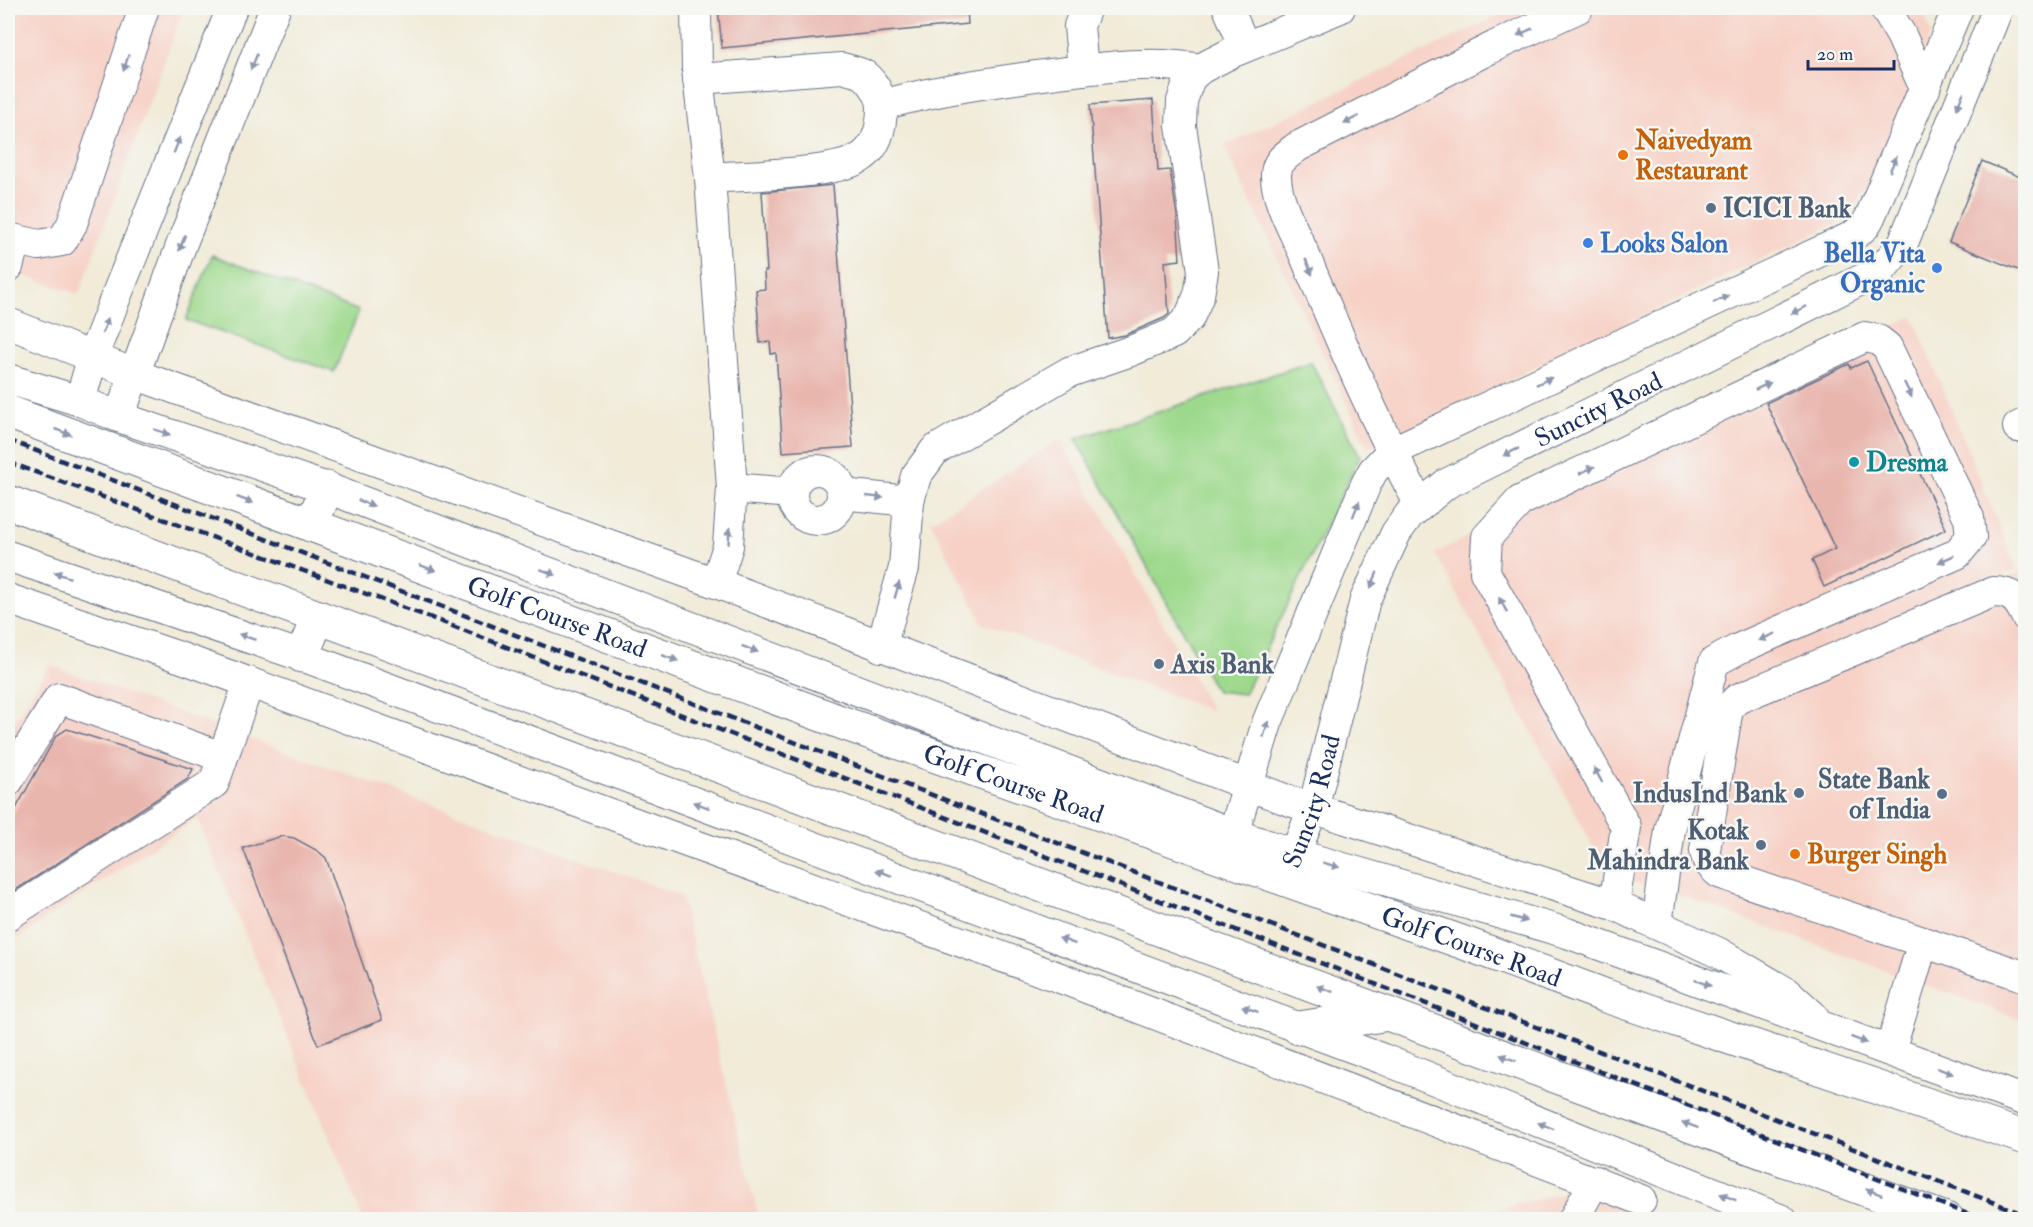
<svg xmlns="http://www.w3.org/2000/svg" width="2033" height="1227" viewBox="0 0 2033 1227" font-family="'IM FELL Double Pica',serif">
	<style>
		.built { fill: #f7d1c6 }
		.green { fill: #9dd98c; stroke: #5c8475; stroke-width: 1.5 }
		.building { fill: #e9b6ae }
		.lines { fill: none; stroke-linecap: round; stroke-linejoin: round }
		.minor-casing { stroke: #667189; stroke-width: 32 }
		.major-casing { stroke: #667189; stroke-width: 35 }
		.minor { stroke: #fff; stroke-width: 30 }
		.major { stroke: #fff; stroke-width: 33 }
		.rail { stroke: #1b2f5e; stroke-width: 4.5; stroke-dasharray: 9 4.5; stroke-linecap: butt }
		.oneway { fill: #8d97ae }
		.food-dot { fill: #e8710a; stroke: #f6f6f2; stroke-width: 2 }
		.service-dot { fill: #5c6f8a; stroke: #f6f6f2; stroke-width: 2 }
		.shop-dot { fill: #3f7fe0; stroke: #f6f6f2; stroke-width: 2 }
		.culture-dot { fill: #0f9aa8; stroke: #f6f6f2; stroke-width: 2 }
		.labels { text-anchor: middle; stroke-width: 5; stroke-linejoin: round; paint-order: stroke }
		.food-label { font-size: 26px; font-weight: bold; fill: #c56008; stroke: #f6f6f2; text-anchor: start }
		.service-label { font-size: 26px; font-weight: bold; fill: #4e5e75; stroke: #f6f6f2; text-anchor: end }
		.shop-label { font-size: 26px; font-weight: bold; fill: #366cbe; stroke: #f6f6f2; text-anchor: start }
		.street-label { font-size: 26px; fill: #1b2f5e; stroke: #f6f6f2 }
		.culture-label { font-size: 26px; font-weight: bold; fill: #0d838f; stroke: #f6f6f2; text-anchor: start }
	</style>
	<rect width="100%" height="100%" fill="#f6f6f2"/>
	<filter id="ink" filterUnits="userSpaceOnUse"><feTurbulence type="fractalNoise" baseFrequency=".0167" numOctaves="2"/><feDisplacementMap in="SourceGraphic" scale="12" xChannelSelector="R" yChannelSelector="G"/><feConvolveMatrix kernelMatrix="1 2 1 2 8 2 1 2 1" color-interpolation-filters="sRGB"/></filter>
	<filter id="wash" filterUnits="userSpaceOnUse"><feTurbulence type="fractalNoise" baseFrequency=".008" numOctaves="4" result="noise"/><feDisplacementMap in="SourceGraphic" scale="24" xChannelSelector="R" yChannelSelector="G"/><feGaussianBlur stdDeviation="1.35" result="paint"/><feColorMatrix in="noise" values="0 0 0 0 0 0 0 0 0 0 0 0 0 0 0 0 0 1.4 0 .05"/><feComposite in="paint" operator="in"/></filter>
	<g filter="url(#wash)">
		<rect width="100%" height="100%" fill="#f1ebd8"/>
		<path class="built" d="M8 8H184L79 294 8 271Z
			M1515 8H1923L1931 34 1880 174 1839 222 1368 448 1224 146Z
			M1913 316 2017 569 1717 694 1667 892 1608 874 1435 553Z
			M1060 439 1212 711 983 624 931 522Z
			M2024 571 2026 575 2025 1021 1671 892 1720 699Z
			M50 665 681 896 759 1219H363L197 818 8 944V732Z
			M1565 1192 1652 1214 1655 1219 1458 1220Z"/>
		<path class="green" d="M212 255 359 311 334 372 186 320Z
			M1311 362 1360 456 1244 694 1216 691 1076 439Z"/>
		<g id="blocks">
			<path class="building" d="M718 8H967L968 24 722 48Z
				M1153 100 1158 171 1170 170 1177 215 1180 260 1165 262 1169 314 1164 318 1125 335 1108 338 1090 105Z
				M1982 161 2025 179V273L1949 242Z
				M833 185 853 447 783 452 776 353 771 354 770 342 760 343 756 290 765 289 764 271H767L762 192Z
				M1867 361 1946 529 1824 587 1812 560 1835 549 1766 403 1849 364 1851 368Z
				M67 729 193 769 188 779 8 895V823L56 736Z
				M282 836 294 838 318 851 326 858 382 1020 318 1045 243 848Z"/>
		</g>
	</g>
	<g filter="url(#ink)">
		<use href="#blocks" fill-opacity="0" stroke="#667189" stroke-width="1.5"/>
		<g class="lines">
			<defs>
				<g id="minor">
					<path d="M696 8 697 69 710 178 732 488 728 546 716 583"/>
					<path d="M1228 8 1245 47"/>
					<path d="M1885 8 1901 35 1925 89"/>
					<path d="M1083 70 1079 26 1086 8"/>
					<path d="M698 79 842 68C848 70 858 71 864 75 872 81 881 95 882 106 882 124 878 145 863 156 840 175 744 175 710 178"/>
					<path d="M882 105C939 89 999 81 1058 73 1105 67 1153 60 1200 69"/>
					<path d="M8 238 39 245 62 241 72 224 144 8"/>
					<path d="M8 267 15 240"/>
					<path d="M8 323 134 374 716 583 1287 800 1614 905 1719 953 1789 994 1813 1016"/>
					<path d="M8 379 80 401 119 417 327 488 1234 834 1295 854 1567 933 2026 1101"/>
					<path d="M80 401 93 356 115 299 232 8"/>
					<path d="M119 417 182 243 275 8"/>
					<path d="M2018 427 2026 423"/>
					<circle cx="817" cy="495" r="25"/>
					<path d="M732 488 792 493"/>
					<path d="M842 494 909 501"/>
					<path d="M1420 505C1376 424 1340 340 1305 256 1295 233 1275 199 1276 174 1277 160 1287 155 1297 147L1495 46 1578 8"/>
					<path d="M8 556 302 656 1383 1059 1782 1220"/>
					<path d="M8 599 179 657 1063 979 1641 1200"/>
					<path d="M2026 616C2018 599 2012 592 1993 592L1737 699 1728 708 1727 714 1705 850C1706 861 1711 866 1719 873L2026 977"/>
					<path d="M881 647 904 568 909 501 916 476 935 450 1069 372 1131 351 1174 333 1189 318 1199 295 1203 271 1181 126 1182 101 1190 78 1200 69 1231 53 1340 8"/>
					<path d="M8 781 59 698 222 757"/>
					<path d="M1227 854 1267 723 1366 484 1373 471 1391 452 1853 236 1865 226 1870 217 1958 8"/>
					<path id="s1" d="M1288 871 1313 809 1365 600 1396 533 1409 515 1446 484 1881 270 1903 243 1998 8"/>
					<path d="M1614 905 1626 827 1485 572 1487 537 1520 501 1865 337 1878 340 1887 347 1969 518 1971 537 1957 554 1738 649 1714 662 1670 830 1657 924"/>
					<path d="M8 915 214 783 249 682"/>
					<path d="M1890 1051 1923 942"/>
					<path d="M1573 1220 1595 1181"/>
				</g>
				<g id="major">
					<path id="s2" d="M8 412 843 723 1467 944 1606 996 2026 1138"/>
					<path d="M8 502 1574 1083 1948 1220"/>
					<path d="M311 525 327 488"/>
					<path d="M302 656 318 617"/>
					<path d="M1299 1028 1389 1014"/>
				</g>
			</defs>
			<use href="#minor" class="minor-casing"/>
			<use href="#major" class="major-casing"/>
			<use href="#minor" class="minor"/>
			<use href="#major" class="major"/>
			<path class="rail" d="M8 440 2026 1215
				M8 462 437 620 1983 1220"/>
		</g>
		<defs><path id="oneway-solid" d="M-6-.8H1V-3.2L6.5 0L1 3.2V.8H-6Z" transform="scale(1.5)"/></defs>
		<g class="oneway">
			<use href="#oneway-solid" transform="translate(1525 32) rotate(155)"/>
			<use href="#oneway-solid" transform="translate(254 62) rotate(112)"/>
			<use href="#oneway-solid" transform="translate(126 63) rotate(108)"/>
			<use href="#oneway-solid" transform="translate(1960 101) rotate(112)"/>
			<use href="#oneway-solid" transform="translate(1351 120) rotate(153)"/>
			<use href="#oneway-solid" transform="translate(177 145) rotate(-68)"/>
			<use href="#oneway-solid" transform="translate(1893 164) rotate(-67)"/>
			<use href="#oneway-solid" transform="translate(182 243) rotate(111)"/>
			<use href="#oneway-solid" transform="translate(1309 267) rotate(67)"/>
			<use href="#oneway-solid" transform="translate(1721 299) rotate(-25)"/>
			<use href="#oneway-solid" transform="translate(1799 310) rotate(154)"/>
			<use href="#oneway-solid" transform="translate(105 326) rotate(-69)"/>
			<use href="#oneway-solid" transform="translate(1544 381) rotate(-25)"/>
			<use href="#oneway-solid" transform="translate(1763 386) rotate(-25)"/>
			<use href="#oneway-solid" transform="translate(1908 390) rotate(64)"/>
			<use href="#oneway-solid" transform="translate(63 432) rotate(20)"/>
			<use href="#oneway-solid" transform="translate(162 432) rotate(19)"/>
			<use href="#oneway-solid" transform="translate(1511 452) rotate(154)"/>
			<use href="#oneway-solid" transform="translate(1587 470) rotate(-25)"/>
			<use href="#oneway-solid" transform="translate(875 497) rotate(6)"/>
			<use href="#oneway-solid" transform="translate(245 500) rotate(21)"/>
			<use href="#oneway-solid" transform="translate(366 503) rotate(21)"/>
			<use href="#oneway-solid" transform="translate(1356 509) rotate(-68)"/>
			<use href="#oneway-solid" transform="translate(729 536) rotate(-86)"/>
			<use href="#oneway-solid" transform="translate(1946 559) rotate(156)"/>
			<use href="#oneway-solid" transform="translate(428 568) rotate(20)"/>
			<use href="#oneway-solid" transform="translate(548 572) rotate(21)"/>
			<use href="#oneway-solid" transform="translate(62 575) rotate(-161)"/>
			<use href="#oneway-solid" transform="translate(1374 580) rotate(113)"/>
			<use href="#oneway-solid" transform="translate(897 590) rotate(-74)"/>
			<use href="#oneway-solid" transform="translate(1503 605) rotate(-119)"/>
			<use href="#oneway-solid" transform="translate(247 637) rotate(-161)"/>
			<use href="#oneway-solid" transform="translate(1767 637) rotate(156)"/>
			<use href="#oneway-solid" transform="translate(750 649) rotate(21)"/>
			<use href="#oneway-solid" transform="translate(670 658) rotate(20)"/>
			<use href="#oneway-solid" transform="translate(1266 729) rotate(-72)"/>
			<use href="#oneway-solid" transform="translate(1598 775) rotate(-119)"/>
			<use href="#oneway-solid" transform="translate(701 805) rotate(-160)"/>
			<use href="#oneway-solid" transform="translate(1331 865) rotate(16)"/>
			<use href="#oneway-solid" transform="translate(884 873) rotate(-160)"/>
			<use href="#oneway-solid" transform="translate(1519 919) rotate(16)"/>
			<use href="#oneway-solid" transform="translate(1067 941) rotate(-160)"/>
			<use href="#oneway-solid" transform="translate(1703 983) rotate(20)"/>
			<use href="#oneway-solid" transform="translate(1325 989) rotate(-160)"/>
			<use href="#oneway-solid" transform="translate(1250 1009) rotate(-160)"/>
			<use href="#oneway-solid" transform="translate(1859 1040) rotate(20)"/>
			<use href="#oneway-solid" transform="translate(1508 1058) rotate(-159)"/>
			<use href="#oneway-solid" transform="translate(1945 1071) rotate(21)"/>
			<use href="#oneway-solid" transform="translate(1690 1125) rotate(-160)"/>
			<use href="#oneway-solid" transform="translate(1546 1126) rotate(-158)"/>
			<use href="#oneway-solid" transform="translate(1874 1192) rotate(-160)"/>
			<use href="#oneway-solid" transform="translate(1728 1197) rotate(-158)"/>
		</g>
	</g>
	<g class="food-dot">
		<circle cx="1623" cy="155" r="6"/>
		<circle cx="1795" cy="854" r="6"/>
	</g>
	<g class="service-dot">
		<circle cx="1711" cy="208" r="6"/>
		<circle cx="1159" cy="664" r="6"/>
		<circle cx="1799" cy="793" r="6"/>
		<circle cx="1942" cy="794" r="6"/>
		<circle cx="1761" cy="845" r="6"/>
	</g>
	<g class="shop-dot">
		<circle cx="1588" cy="243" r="6"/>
		<circle cx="1937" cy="268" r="6"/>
	</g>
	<circle class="culture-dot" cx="1854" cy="462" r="6"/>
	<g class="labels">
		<g class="food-label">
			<text x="1635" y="149">Naivedyam<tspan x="1635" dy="30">Restaurant</tspan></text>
			<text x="1807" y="863">Burger Singh</text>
		</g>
		<g class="service-label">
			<text x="1723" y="217" text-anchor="start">ICICI Bank</text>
			<text x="1171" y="673" text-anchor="start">Axis Bank</text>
			<text x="1930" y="788">State Bank<tspan x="1930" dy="30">of India</tspan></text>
			<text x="1787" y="802">IndusInd Bank</text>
			<text x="1749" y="839">Kotak<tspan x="1749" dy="30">Mahindra Bank</tspan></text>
		</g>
		<g class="shop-label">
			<text x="1600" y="252">Looks Salon</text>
			<text x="1925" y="262" text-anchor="end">Bella Vita<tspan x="1925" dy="30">Organic</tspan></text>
		</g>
		<g class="street-label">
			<text dy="9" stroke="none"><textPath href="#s1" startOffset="596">Suncity Road</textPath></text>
			<text dy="9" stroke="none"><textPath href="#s2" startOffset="586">Golf Course Road</textPath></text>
			<text dy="9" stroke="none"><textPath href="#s2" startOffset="1072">Golf Course Road</textPath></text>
			<text dy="9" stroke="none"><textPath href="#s1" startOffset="74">Suncity Road</textPath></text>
			<text dy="9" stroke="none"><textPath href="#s2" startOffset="1558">Golf Course Road</textPath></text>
		</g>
		<g class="culture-label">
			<text x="1866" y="471">Dresma</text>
		</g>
	</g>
	<rect width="2033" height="1227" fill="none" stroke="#f6f6f2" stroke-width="30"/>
	<path d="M1808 60v9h86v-9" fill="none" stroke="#1b2f5e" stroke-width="3"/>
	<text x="1817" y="60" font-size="18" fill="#1b2f5e" stroke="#f6f6f2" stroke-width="4.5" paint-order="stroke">20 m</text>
</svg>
